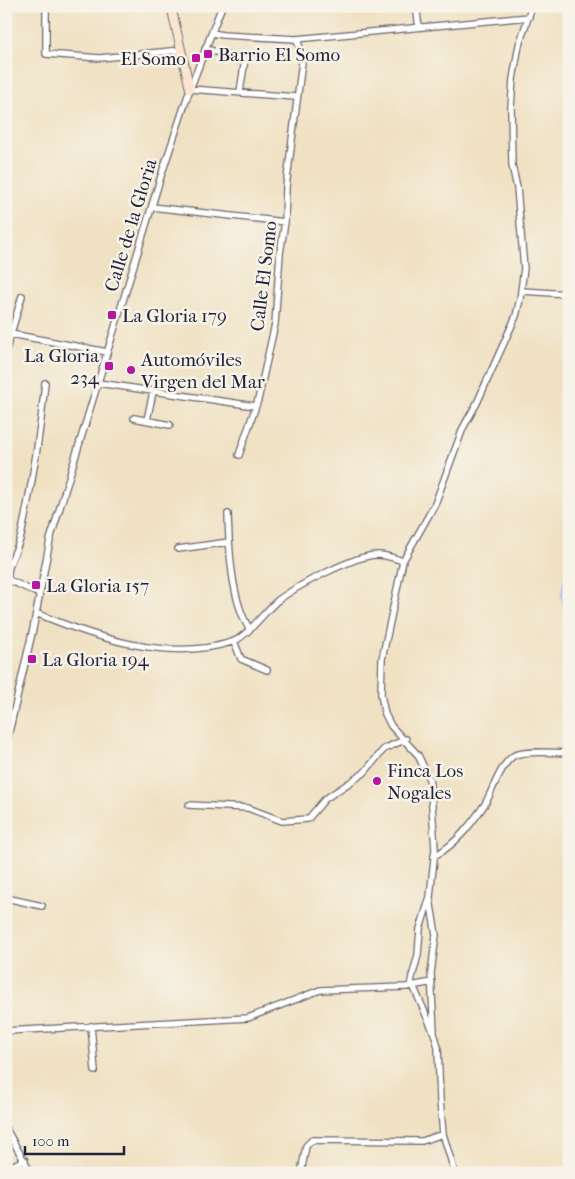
<svg xmlns="http://www.w3.org/2000/svg" width="575" height="1179" viewBox="0 0 575 1179" font-family="'IM FELL French Canon',serif">
	<style>
		.lines { fill: none; stroke-linecap: round; stroke-linejoin: round }
		.stream { stroke: #78b3ea; stroke-width: 2 }
		.minor-casing { stroke: #6a656b; stroke-width: 8 }
		.secondary-casing { stroke: #6a656b; stroke-width: 10 }
		.minor { stroke: #fff; stroke-width: 5.5 }
		.secondary { stroke: #fce5cf; stroke-width: 8 }
		.poi-dot { fill: #b5179e; stroke: #f7f3e8; stroke-width: 2 }
		.labels { text-anchor: middle; stroke-width: 5; stroke-linejoin: round; paint-order: stroke }
		.poi-label { font-size: 19px; fill: #22223b; stroke: #f7f3e8; text-anchor: start }
		.street-label { font-size: 19px; fill: #22223b; stroke: #f7f3e8 }
	</style>
	<rect width="100%" height="100%" fill="#f7f3e8"/>
	<filter id="ink" filterUnits="userSpaceOnUse"><feTurbulence type="fractalNoise" baseFrequency=".02" numOctaves="2"/><feDisplacementMap in="SourceGraphic" scale="10" xChannelSelector="R" yChannelSelector="G"/><feConvolveMatrix kernelMatrix="1 2 1 2 8 2 1 2 1" color-interpolation-filters="sRGB"/></filter>
	<filter id="wash" filterUnits="userSpaceOnUse"><feTurbulence type="fractalNoise" baseFrequency=".0096" numOctaves="4" result="noise"/><feDisplacementMap in="SourceGraphic" scale="20" xChannelSelector="R" yChannelSelector="G"/><feGaussianBlur stdDeviation="1.12" result="paint"/><feColorMatrix in="noise" values="0 0 0 0 0 0 0 0 0 0 0 0 0 0 0 0 0 1.4 0 .05"/><feComposite in="paint" operator="in"/></filter>
	<g filter="url(#wash)">
		<rect width="100%" height="100%" fill="#f0e1c3"/>
		<g class="lines">
			<path class="stream" d="M569 571 566 573 562 595 569 627"/>
		</g>
	</g>
	<g filter="url(#ink)">
		<g class="lines">
			<defs>
				<path id="minor" d="M46 6V54L100 58 181 50
					M416 6 419 27
					M212 33 223 35 296 39 529 17
					M205 49 245 59 240 92
					M190 89 296 97
					M152 207 285 222
					M522 291 569 294
					M11 334 107 352
					M6 350 22 296
					M98 383 255 406
					M134 418 170 425
					M147 420 153 392
					M239 455 258 400 275 324 280 254 285 222 286 187 303 54 296 39
					M228 514C229 547 231 600 249 628
					M178 549 229 542
					M39 594 9 580C4 569 18 549 21 536 32 485 40 435 45 383
					M36 613C96 638 168 662 232 642 247 637 265 611 277 601 295 587 355 555 377 555 386 555 394 558 403 561
					M234 641 241 659 267 670
					M6 745 33 629 50 540 161 176 190 89 222 6
					M189 805 248 808 282 821 308 819 325 799 364 773 384 749 406 739
					M434 856C456 845 472 823 485 804 492 792 502 761 515 755 527 750 555 753 569 753
					M6 898 42 906
					M430 899 436 935 431 973 434 1033 438 1047 440 1101 443 1134 455 1173
					M91 1026 95 1071
					M6 1031 248 1018 320 990 406 987 432 982
					M434 1033 411 981 418 955 420 929 430 897 435 849 431 792 429 779 418 755 391 726 385 714 381 695 382 659 403 561 435 504 463 428 477 403 516 316 520 299 524 268 517 188 512 165 511 107 513 79 519 45 532 6
					M6 1129 31 1173
					M6 1168 25 1160
					M301 1173 306 1146 312 1140 422 1141 443 1134"/>
				<path id="secondary" d="M171 6 190 89"/>
			</defs>
			<use href="#minor" class="minor-casing"/>
			<use href="#secondary" class="secondary-casing"/>
			<use href="#minor" class="minor"/>
			<use href="#secondary" class="secondary"/>
		</g>
	</g>
	<g class="poi-dot">
		<rect x="203" y="49" width="10" height="10" rx="2.5"/>
		<rect x="191" y="53" width="10" height="10" rx="2.5"/>
		<rect x="107" y="310" width="10" height="10" rx="2.5"/>
		<rect x="104" y="361" width="10" height="10" rx="2.5"/>
		<circle cx="131" cy="370" r="5"/>
		<rect x="31" y="580" width="10" height="10" rx="2.5"/>
		<rect x="27" y="654" width="10" height="10" rx="2.5"/>
		<circle cx="377" cy="781" r="5"/>
	</g>
	<g class="labels">
		<g class="poi-label">
			<text x="218" y="61">Barrio El Somo</text>
			<text x="186" y="65" text-anchor="end">El Somo</text>
			<text x="122" y="322">La Gloria 179</text>
			<text x="99" y="362" text-anchor="end">La Gloria<tspan x="99" dy="22">234</tspan></text>
			<text x="141" y="366">Automóviles<tspan x="141" dy="22">Virgen del Mar</tspan></text>
			<text x="46" y="592">La Gloria 157</text>
			<text x="42" y="666">La Gloria 194</text>
			<text x="387" y="777">Finca Los<tspan x="387" dy="22">Nogales</tspan></text>
		</g>
		<g class="street-label">
			<text transform="translate(130 225) rotate(-73)" y="7">Calle de la Gloria</text>
			<text transform="translate(263 276) rotate(-83)" y="7">Calle El Somo</text>
		</g>
	</g>
	<rect width="575" height="1179" fill="none" stroke="#f7f3e8" stroke-width="25"/>
	<path d="M25 1146v8h99v-8" fill="none" stroke="#22223b" stroke-width="2.5"/>
	<text x="32" y="1146" font-size="15" fill="#22223b" stroke="#f7f3e8" stroke-width="4" paint-order="stroke">100 m</text>
</svg>
